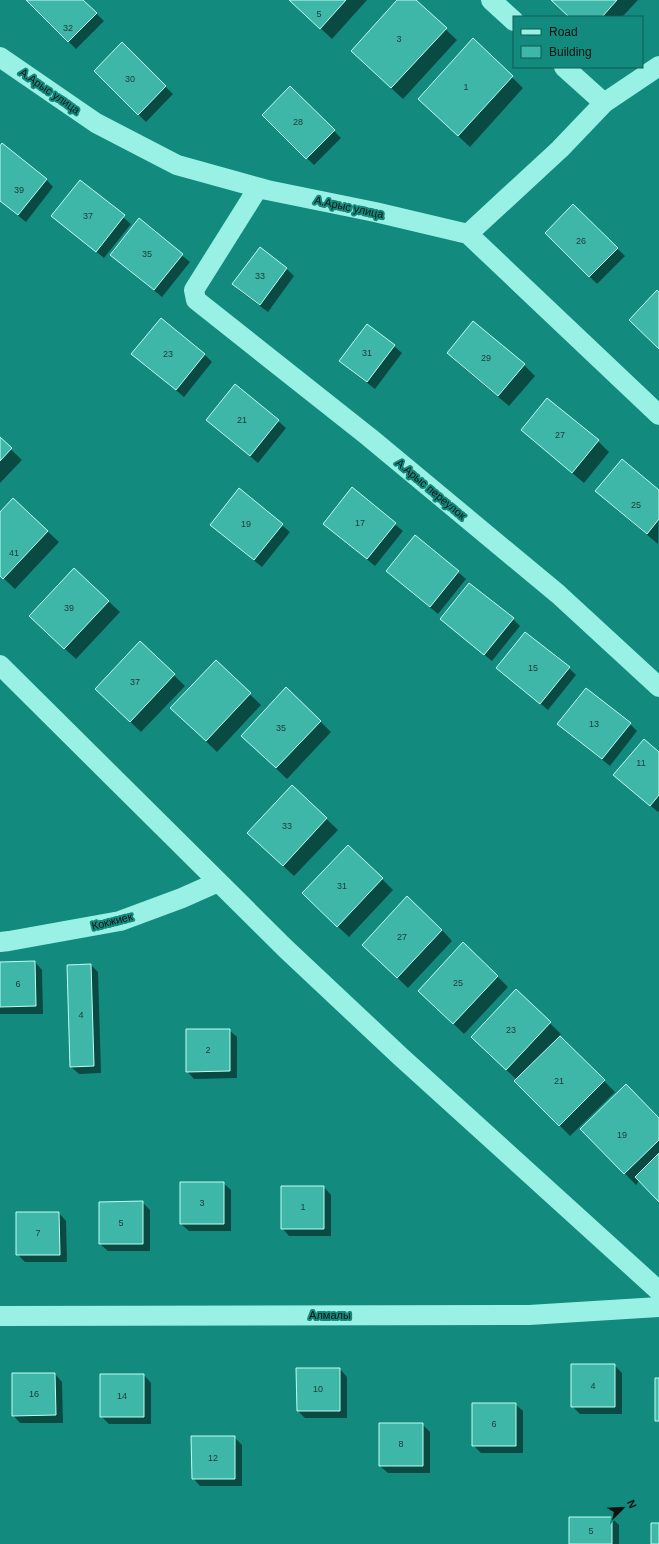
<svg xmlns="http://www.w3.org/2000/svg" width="659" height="1544" viewBox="0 0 659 1544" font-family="Helvetica,sans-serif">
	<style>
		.shadow { fill: #0007 }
		.building { fill: #3eb7a8; stroke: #c0fcf5 }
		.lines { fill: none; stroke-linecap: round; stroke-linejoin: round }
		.minor { stroke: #99f1e6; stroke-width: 20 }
		.labels { text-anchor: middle; stroke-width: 4; stroke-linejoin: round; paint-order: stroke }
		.number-label { font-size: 9px; fill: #1c3a37 }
		.street-label { font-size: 11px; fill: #111; stroke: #128b7e }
	</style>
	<rect width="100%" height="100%" fill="#128b7e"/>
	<path class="shadow" d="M27 0H82L104 21 76 49Z
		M290 0H367L332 39Z
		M398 0H414L457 40 403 99 363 62Z
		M552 0H638L622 17H570Z
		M473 40 523 88 470 147 430 110Z
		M122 44 173 94 146 122 95 71Z
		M290 87 341 138 314 165 263 115Z
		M0 147 46 179 53 187 26 222 0 201Z
		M80 181 131 224 104 258 53 216Z
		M573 206 625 256 597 284 546 233Z
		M139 220 190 262 162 297 111 255Z
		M260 248 287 269 294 276 268 312 240 291 233 284Z
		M367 325 394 346 402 353 375 389 348 368 341 361Z
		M448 353 524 365 535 376 509 406 459 364Z
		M133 354H204L212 362 184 397Z
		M207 420 278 421 286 428 258 463Z
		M522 430 598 441 609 452 584 483 533 440Z
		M0 439 22 460 0 483Z
		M352 489 403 531 375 566 324 524Z
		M239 490 290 532 262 567 211 525Z
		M597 491H659L658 544 608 502Z
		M13 499 59 542 15 589 0 575V513Z
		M74 569 120 612 76 659 41 627Z
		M387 571 458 572 466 579 438 614Z
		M441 619H513L520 626 492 661Z
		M140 642 185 686 141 732 107 700Z
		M216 662 261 705 217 752 183 719Z
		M498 668H569L576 675 548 710Z
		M320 721 331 732 287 779 253 746Z
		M558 724H630L637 731 610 766Z
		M659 753V811L658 812 622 782Z
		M292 786 338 830 294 876 259 844Z
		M382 879 393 890 349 937 314 904Z
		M442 930 452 941 408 988 374 955Z
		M35 962 42 970 43 1014H0V963Z
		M91 965 98 972 101 1073 79 1074 71 1067Z
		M497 976 508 987 464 1034 430 1001Z
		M516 990 561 1034 559 1036 615 1092 570 1136 516 1081 517 1080 483 1048Z
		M229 1030 237 1037V1078L194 1079 187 1071Z
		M659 1119V1201L639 1181 636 1185 581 1129Z
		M223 1183 231 1190V1231H189L181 1224Z
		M282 1187H324L331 1195V1236H289L282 1228Z
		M142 1202 150 1210V1251H108L100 1244Z
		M59 1213 66 1221 67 1262H25L17 1254Z
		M614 1365 622 1373V1414H580L572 1406Z
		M340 1369 347 1377V1418H305L298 1411Z
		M55 1374 62 1382 63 1423H20L13 1415Z
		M144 1375 151 1383V1424H109L101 1416Z
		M515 1404 523 1411V1453H481L473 1445Z
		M422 1424 430 1432V1473H388L380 1466Z
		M234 1437 242 1445V1486H200L193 1478Z
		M612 1518 619 1525V1544H570Z"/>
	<path class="building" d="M26 0H83L97 13 68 42Z
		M289 0H346L320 29Z
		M397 0H416L447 28 391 88 351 51Z
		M551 0H617L602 17H569Z
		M473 38 513 76 458 136 418 99Z
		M122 42 166 86 138 115 94 71Z
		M290 86 335 130 306 159 262 115Z
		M2 143 47 179 18 215 0 201V146Z
		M80 180 125 215 96 252 51 216Z
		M573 204 618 248 589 277 545 233Z
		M139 218 183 254 154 290 110 255Z
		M260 247 287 268 260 305 232 284Z
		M657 290 659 292V349L629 320Z
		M161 318 205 354 176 390 131 354Z
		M473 321 525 364 498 396 447 353Z
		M367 324 395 345 367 382 339 361Z
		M235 384 279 420 250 456 206 420Z
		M547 398 599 440 572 473 521 430Z
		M0 437 12 448 0 461Z
		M622 459 659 490V519L647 534 595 491Z
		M352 487 396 523 367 559 323 524Z
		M239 488 283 524 254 560 210 525Z
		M13 498 48 531 3 579 0 576V512Z
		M415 535 459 571 430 607 386 571Z
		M74 568 109 601 64 649 29 616Z
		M469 583 514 618 484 655 440 619Z
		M525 632 570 667 540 704 496 668Z
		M140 641 175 674 130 722 95 689Z
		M216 660 251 693 206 741 170 708Z
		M286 687 321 721 276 768 241 736Z
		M586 688 631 723 602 759 557 724Z
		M644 739 659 752V795L650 806 613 775Z
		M292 785 327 818 283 866 247 833Z
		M348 845 383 878 337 927 302 893Z
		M407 896 442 930 397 978 362 945Z
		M463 942 498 976 453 1024 418 991Z
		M35 961 36 1006 0 1007V962Z
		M91 964 94 1066 70 1067 67 965Z
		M516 989 551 1022 506 1070 471 1037Z
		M186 1029H230V1071L186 1072Z
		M560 1036 605 1080 559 1126 514 1081Z
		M626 1084 659 1118V1140L624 1174 580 1129Z
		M659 1153V1202L635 1177Z
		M180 1182H224V1224H180Z
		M281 1186H324V1229H281Z
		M143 1201V1244H99V1202Z
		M16 1212H59L60 1255H16Z
		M571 1364H615V1407H571Z
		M296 1368H340V1411H297Z
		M12 1373H55L56 1415 12 1416Z
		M100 1374H144V1417H100Z
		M655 1378H659V1421H655Z
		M472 1403H516V1446H472Z
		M379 1423H423V1466H379Z
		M191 1436H235V1479H192Z
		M569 1517H612V1544H569Z
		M651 1523H659V1544H651Z"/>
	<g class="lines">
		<path class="minor" d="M491 0 514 21
			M0 57 96 123 177 165 267 190 375 212 468 234 659 415
			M564 67 604 103
			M258 188 194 290 196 300 369 437 558 594 659 687
			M468 234 560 149 604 103 659 66
			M0 665 286 949 401 1057 659 1291
			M0 942 9 941 120 921 182 898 218 882
			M0 1316 529 1315 659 1307"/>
	</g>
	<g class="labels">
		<g class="number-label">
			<text x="319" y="17">5</text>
			<text x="68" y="31">32</text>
			<text x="399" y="42">3</text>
			<text x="130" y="82">30</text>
			<text x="466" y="90">1</text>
			<text x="298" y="125">28</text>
			<text x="19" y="193">39</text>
			<text x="88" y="219">37</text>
			<text x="581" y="244">26</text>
			<text x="147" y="257">35</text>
			<text x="260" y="279">33</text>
			<text x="367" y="356">31</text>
			<text x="168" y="357">23</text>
			<text x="486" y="361">29</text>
			<text x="242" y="423">21</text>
			<text x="560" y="438">27</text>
			<text x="636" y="508">25</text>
			<text x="360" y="526">17</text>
			<text x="246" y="527">19</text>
			<text x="14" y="556">41</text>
			<text x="69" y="611">39</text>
			<text x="533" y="671">15</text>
			<text x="135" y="685">37</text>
			<text x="594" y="727">13</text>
			<text x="281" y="731">35</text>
			<text x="641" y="766">11</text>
			<text x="287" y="829">33</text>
			<text x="342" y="889">31</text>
			<text x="402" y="940">27</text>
			<text x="458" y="986">25</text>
			<text x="18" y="987">6</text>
			<text x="81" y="1018">4</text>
			<text x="511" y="1033">23</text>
			<text x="208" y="1053">2</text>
			<text x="559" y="1084">21</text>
			<text x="622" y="1138">19</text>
			<text x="202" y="1206">3</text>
			<text x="303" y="1210">1</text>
			<text x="121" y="1226">5</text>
			<text x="38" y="1236">7</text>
			<text x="593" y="1389">4</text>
			<text x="318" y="1392">10</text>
			<text x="34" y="1397">16</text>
			<text x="122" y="1399">14</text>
			<text x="494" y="1427">6</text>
			<text x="401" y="1447">8</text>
			<text x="213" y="1461">12</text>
			<text x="591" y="1534">5</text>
		</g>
		<g class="street-label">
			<text transform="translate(50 91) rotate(35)" y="4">А.Арыс улица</text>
			<text transform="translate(349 207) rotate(12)" y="4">А.Арыс улица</text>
			<text transform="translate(431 489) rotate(40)" y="4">А.Арыс переулок</text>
			<text transform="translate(112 921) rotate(-14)" y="4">Кокжиек</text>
			<text x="330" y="1319">Алмалы</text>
		</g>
	</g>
	<rect x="513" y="16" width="130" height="52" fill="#128b7e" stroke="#125a52"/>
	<rect x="521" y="29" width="20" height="6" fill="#99f1e6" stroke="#125a52"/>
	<text x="549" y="36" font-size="12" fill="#111111">Road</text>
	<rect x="521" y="46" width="20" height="12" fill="#3eb7a8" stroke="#125a52"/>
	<text x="549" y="56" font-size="12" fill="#111111">Building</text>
	<g transform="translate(623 1508) rotate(66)" stroke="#128b7e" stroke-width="3" paint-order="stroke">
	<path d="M0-3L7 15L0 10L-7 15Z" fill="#111111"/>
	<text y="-6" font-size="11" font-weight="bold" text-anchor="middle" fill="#111111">N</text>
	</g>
</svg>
